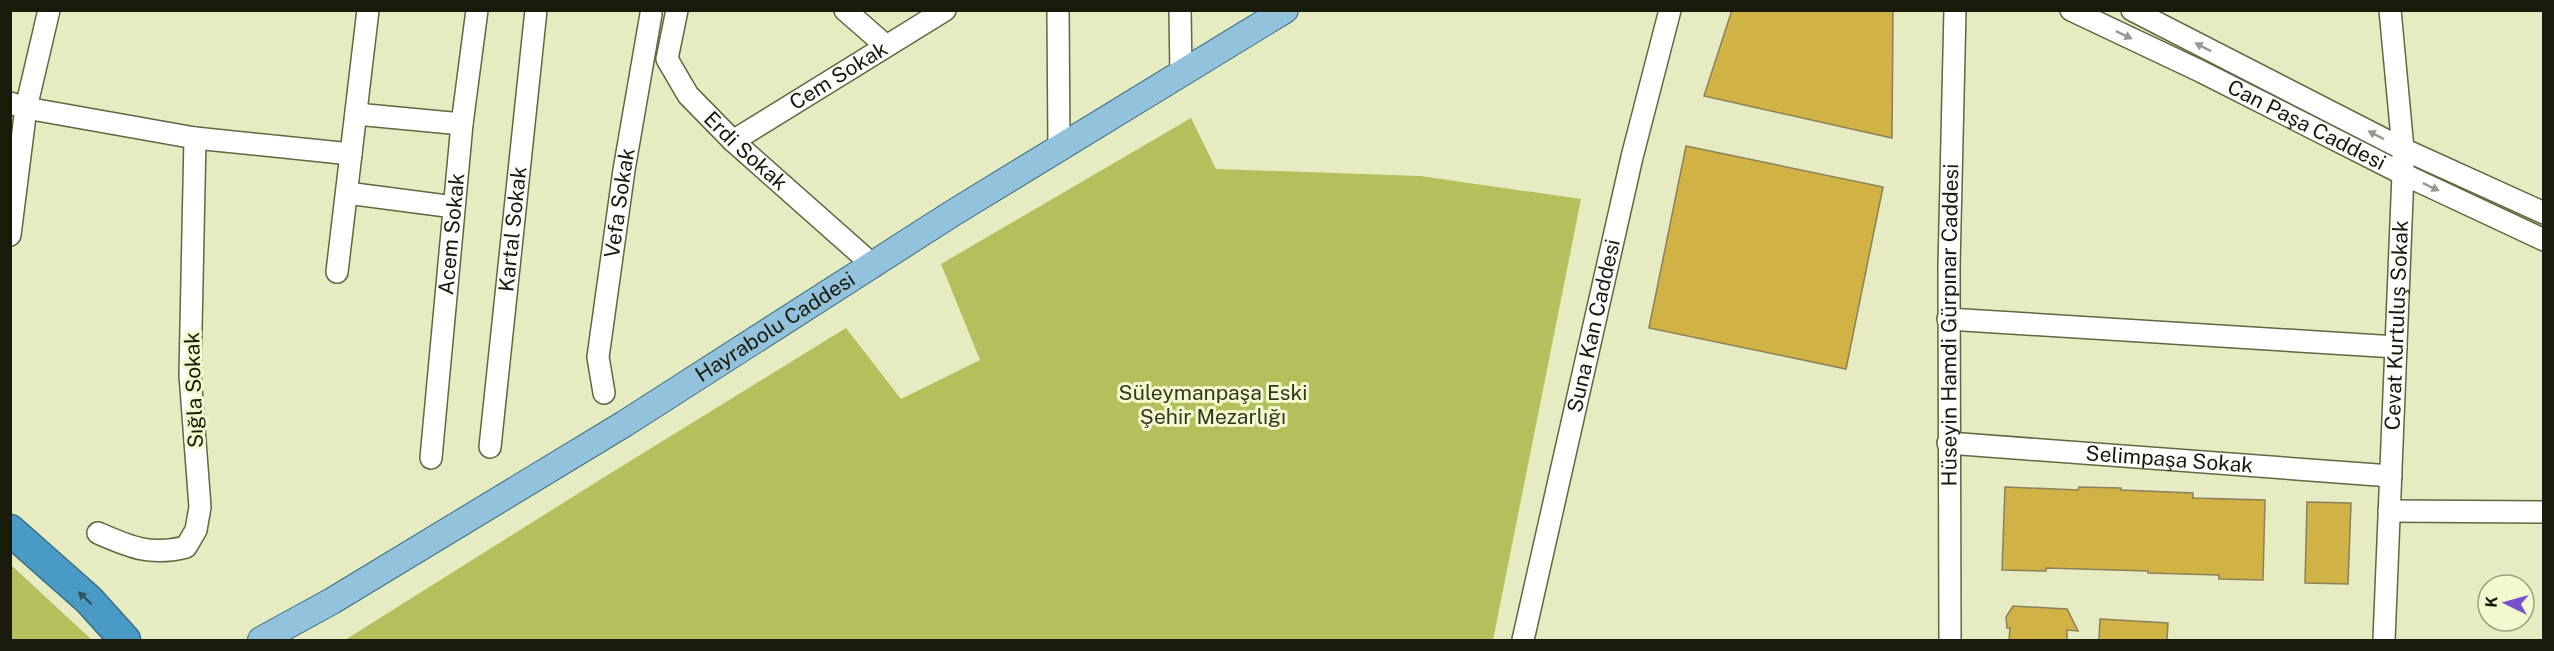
<svg xmlns="http://www.w3.org/2000/svg" width="2554" height="651" viewBox="0 0 2554 651" font-family="'Public Sans',sans-serif">
	<style>
		.green { fill: #b5bf5c }
		.building { fill: #d0b245; stroke: #8b805a; stroke-width: 1.5 }
		.lines { fill: none; stroke-linecap: round; stroke-linejoin: round }
		.minor-casing { stroke: #626641; stroke-width: 24 }
		.major-casing { stroke: #386d83; stroke-width: 28 }
		.highway-casing { stroke: #386d83; stroke-width: 33 }
		.minor { stroke: #fff; stroke-width: 21 }
		.major { stroke: #92c2dc; stroke-width: 26 }
		.highway { stroke: #499ac4; stroke-width: 30 }
		.oneway { fill: #979891 }
		.oneway2 { fill: #2e545e }
		.labels { text-anchor: middle; stroke-width: 6; stroke-linejoin: round; paint-order: stroke }
		.street-label { font-size: 21px; fill: #181a0a; stroke: #f3f9ce }
		.park-label { font-size: 21px; fill: #34371f; stroke: #f3f9ce }
	</style>
	<rect width="100%" height="100%" fill="#e6ebc1"/>
	<path class="green" d="M1191 118 1216 169 1420 176 1581 199 1493 640H345L606 476 846 328 901 399 980 360 941 264Z
		M11 565 92 640H11Z"/>
	<path class="building" d="M1732 10H1893L1892 138 1704 96Z
		M1686 146 1883 187 1846 369 1649 328Z
		M2005 487 2078 490 2079 487 2121 488V490L2193 493V498L2265 500 2263 580 2219 579V575L2148 573V571L2046 568V571L2002 570Z
		M2307 502 2351 503 2348 584 2305 583Z
		M2013 606 2067 609 2078 631 2067 630V640H2009L2010 628H2007L2006 617Z
		M2100 619 2168 623 2167 640H2099Z"/>
	<g class="lines">
		<defs>
			<g id="minor">
				<path id="s1" d="M677 10 667 59 688 95 733 141 874 266"/>
				<path d="M845 10 885 45"/>
				<path d="M1058 10 1059 149"/>
				<path d="M1180 10 1181 75"/>
				<path id="s2" d="M2071 10 2202 72 2403 174 2544 240"/>
				<path d="M2132 10 2403 149 2544 213"/>
				<path d="M10 103 26 108 195 138 351 154"/>
				<path d="M356 114 462 124"/>
				<path id="s3" d="M733 141 945 10"/>
				<path d="M347 193 454 207"/>
				<path d="M10 235 26 108 49 10"/>
				<path d="M337 272 368 10"/>
				<path d="M1948 319 2396 347"/>
				<path id="s4" d="M604 393 598 357 624 170 651 14"/>
				<path id="s5" d="M1948 443 2391 476"/>
				<path id="s6" d="M490 447 536 10"/>
				<path id="s7" d="M431 458 462 124 477 10"/>
				<path d="M2389 511 2544 512"/>
				<path d="M98 533C130 547 150 556 186 547L196 530 200 507 190 375 195 138"/>
				<path id="s8" d="M1523 640 1632 157 1670 10"/>
				<path id="s9" d="M1950 640 1949 267 1955 10"/>
				<path id="s10" d="M2384 640 2403 174V149L2390 10"/>
			</g>
			<g id="major">
				<path id="s11" d="M261 640 332 601 624 424 953 213 1285 10"/>
			</g>
			<path id="highway" d="M10 530 89 600 125 640"/>
		</defs>
		<use href="#minor" class="minor-casing"/>
		<use href="#major" class="major-casing"/>
		<use href="#highway" class="highway-casing"/>
		<use href="#minor" class="minor"/>
		<use href="#major" class="major"/>
		<use href="#highway" class="highway"/>
	</g>
	<defs><path id="oneway-solid" d="M-6-.8H1V-3.2L6.5 0L1 3.2V.8H-6Z" transform="scale(1.5)"/></defs>
	<g class="oneway">
		<use href="#oneway-solid" transform="translate(2124 35) rotate(26)"/>
		<use href="#oneway-solid" transform="translate(2203 47) rotate(-153)"/>
		<use href="#oneway-solid" transform="translate(2376 135) rotate(-153)"/>
		<use href="#oneway-solid" transform="translate(2431 187) rotate(25)"/>
	</g>
	<use class="oneway2" href="#oneway-solid" transform="translate(85 598) rotate(-136)"/>
	<g class="labels">
		<g class="street-label">
			<text dy="7" stroke="none"><textPath href="#s3" startOffset="124">Cem Sokak</textPath></text>
			<text dy="7" stroke="none"><textPath href="#s2" startOffset="262">Can Paşa Caddesi</textPath></text>
			<text dy="7" stroke="none"><textPath href="#s1" startOffset="172">Erdi Sokak</textPath></text>
			<text dy="7" stroke="none"><textPath href="#s4" startOffset="192">Vefa Sokak</textPath></text>
			<text dy="7" stroke="none"><textPath href="#s6" startOffset="219">Kartal Sokak</textPath></text>
			<text dy="7" stroke="none"><textPath href="#s7" startOffset="225">Acem Sokak</textPath></text>
			<text dy="7" stroke="none"><textPath href="#s8" startOffset="322">Suna Kan Caddesi</textPath></text>
			<text dy="7" stroke="none"><textPath href="#s9" startOffset="315">Hüseyin Hamdi Gürpınar Caddesi</textPath></text>
			<text dy="7" stroke="none"><textPath href="#s10" startOffset="315">Cevat Kurtuluş Sokak</textPath></text>
			<text dy="7" stroke="none"><textPath href="#s11" startOffset="602">Hayrabolu Caddesi</textPath></text>
			<text transform="translate(194 390) rotate(-92)" y="7">Sığla Sokak</text>
			<text dy="7" stroke="none"><textPath href="#s5" startOffset="222">Selimpaşa Sokak</textPath></text>
		</g>
		<g class="park-label">
			<text x="1213" y="400">Süleymanpaşa Eski<tspan x="1213" dy="24">Şehir Mezarlığı</tspan></text>
		</g>
	</g>
	<rect width="2554" height="651" fill="none" stroke="#181a0a" stroke-width="24"/>
	<g transform="translate(2506 603) rotate(275)"><circle r="28" fill="#f3f9ce" stroke="#9ba080" stroke-width="1.5"/>
	<path d="M0-4.5L10 22L0 15L-10 22Z" fill="#7953cd"/>
	<text y="-9" font-size="16" font-weight="bold" text-anchor="middle" fill="#181a0a">K</text>
	</g>
</svg>
